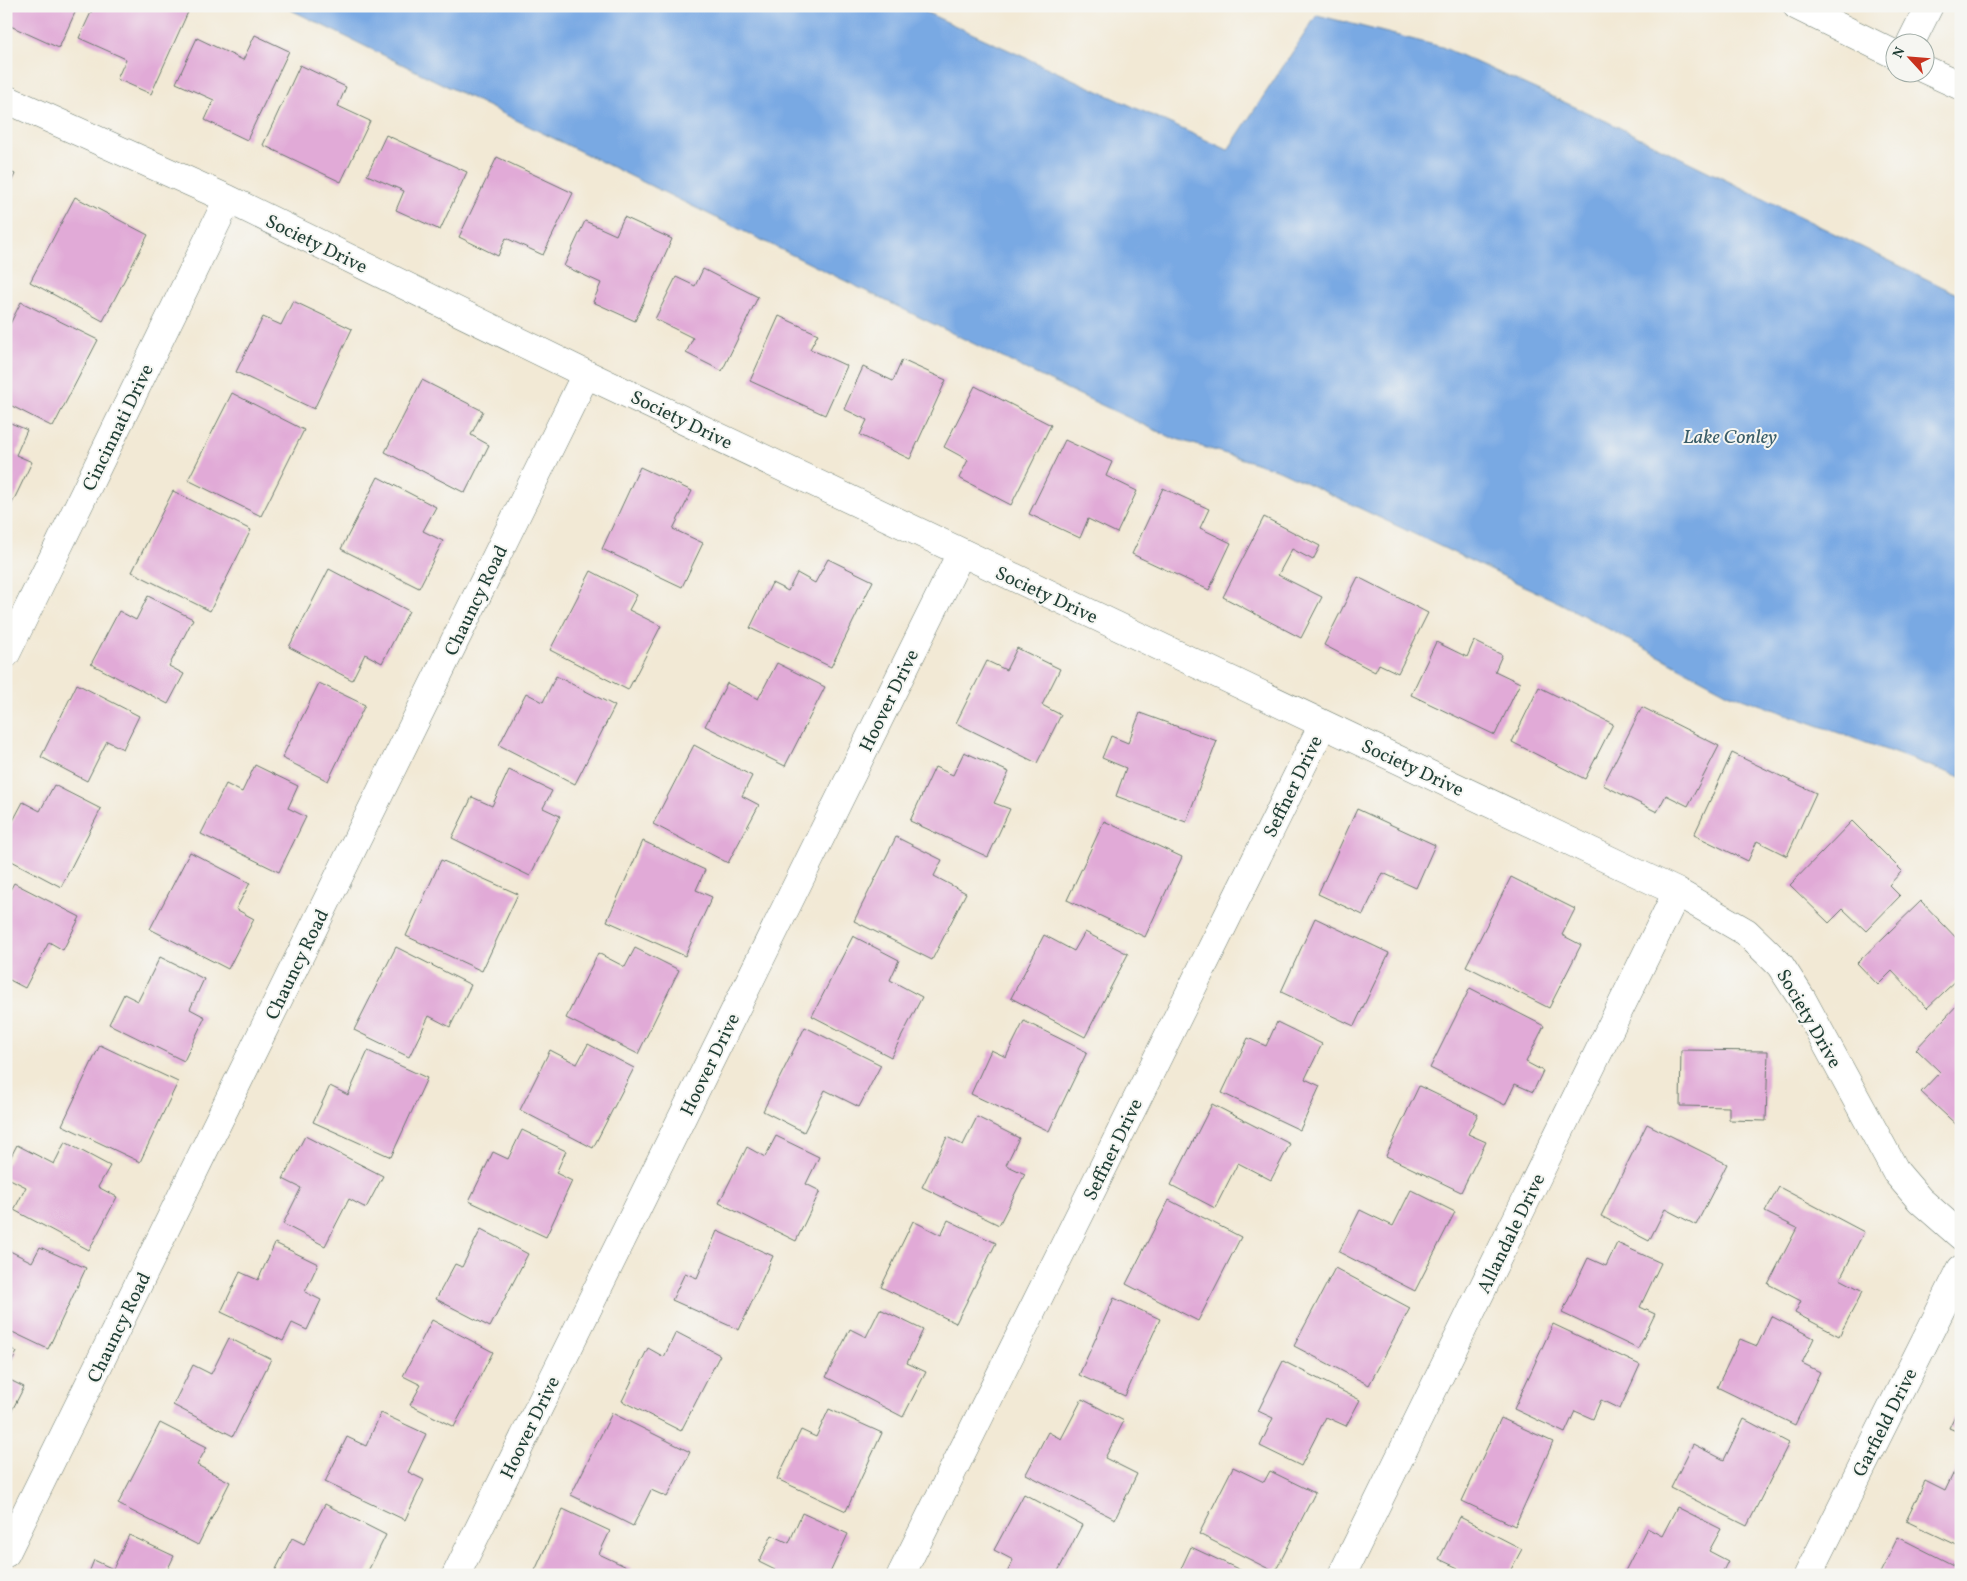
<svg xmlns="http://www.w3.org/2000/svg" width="1967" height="1581" viewBox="0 0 1967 1581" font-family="Vollkorn,serif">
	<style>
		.water { fill: #79a9e3; stroke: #4c738c }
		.building { fill: #e1aad7 }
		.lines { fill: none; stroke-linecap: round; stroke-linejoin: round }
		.minor-casing { stroke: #69796c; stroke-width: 29 }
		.minor { stroke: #fff; stroke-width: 28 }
		.labels { text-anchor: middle; stroke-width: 4; stroke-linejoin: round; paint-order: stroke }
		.street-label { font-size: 19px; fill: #1f3d34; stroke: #f6f6f2 }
		.water-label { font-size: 20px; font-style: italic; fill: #3a5d69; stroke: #f6f6f2 }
	</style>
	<rect width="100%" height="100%" fill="#f6f6f2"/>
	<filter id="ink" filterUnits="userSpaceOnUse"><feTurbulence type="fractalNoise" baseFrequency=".02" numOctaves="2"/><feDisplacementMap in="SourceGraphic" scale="10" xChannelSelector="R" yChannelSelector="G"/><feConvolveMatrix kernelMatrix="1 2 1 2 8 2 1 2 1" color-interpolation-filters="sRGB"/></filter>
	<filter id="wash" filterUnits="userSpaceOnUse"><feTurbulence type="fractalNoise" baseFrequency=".0096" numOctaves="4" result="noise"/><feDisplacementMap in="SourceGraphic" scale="20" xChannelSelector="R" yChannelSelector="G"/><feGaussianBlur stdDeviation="1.12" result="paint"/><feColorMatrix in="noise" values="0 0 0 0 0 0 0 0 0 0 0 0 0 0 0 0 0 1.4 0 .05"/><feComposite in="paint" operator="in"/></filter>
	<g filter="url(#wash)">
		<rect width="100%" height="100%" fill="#f2e9d5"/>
		<path class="water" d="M283 6H912L1228 150 1317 15 1442 47 1606 121 1961 296V777L1728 693 1560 603 1279 470 1170 437 1050 381Z"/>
		<g id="blocks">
			<path class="building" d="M6 6H78L59 48 6 24Z
				M94 6H175L188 12 151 94 117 79 126 59 79 38Z
				M255 35 289 51 247 140 205 120 214 100 176 83 197 38 243 60Z
				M300 65 346 87 338 106 370 121 341 182 263 145Z
				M386 135 467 172 440 230 396 210 404 191 367 175Z
				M497 157 573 193 543 255 506 238 498 256 459 237Z
				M6 170 15 174 6 193Z
				M75 197 148 235 103 321 30 282Z
				M624 217 672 239 635 321 593 302 601 283 564 266 585 221 616 235Z
				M703 269 758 297 722 371 686 353 693 338 655 319 676 277 695 286Z
				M293 301 352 329 314 409 236 372 263 317 281 325Z
				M21 302 98 340 53 427 6 403V332Z
				M779 316 818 334 810 349 847 366 825 415 750 381Z
				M902 360 946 380 910 459 860 435 867 420 844 409 863 367 893 381Z
				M422 380 483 411 471 435 489 445 465 493 385 452Z
				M975 386 1051 425 1011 505 959 478 968 460 944 447Z
				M232 393 304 430 261 516 188 480Z
				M6 421 27 430 16 455 32 462 6 516Z
				M1065 440 1112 462 1106 476 1137 491 1117 533 1088 519 1080 538 1029 514Z
				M640 467 692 491 673 529 703 543 682 587 602 549Z
				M378 477 436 507 423 531 443 541 419 588 341 549Z
				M1163 488 1209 509 1200 528 1231 543 1209 590 1132 554Z
				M173 491 251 530 210 611 132 572Z
				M1264 517 1320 546 1313 560 1292 549 1278 575 1322 597 1301 638 1223 597Z
				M828 559 873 581 831 667 750 628 772 583 788 591 797 573 815 583Z
				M329 569 409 611 382 663 365 654 352 680 289 647Z
				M591 571 637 595 629 610 661 626 628 690 550 650Z
				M1358 577 1428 613 1398 673 1379 664 1375 672 1324 645Z
				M148 596 193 619 169 666 184 674 168 704 91 664 119 611 136 620Z
				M1474 641 1502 655 1495 671 1520 683 1495 735 1411 695 1436 642 1467 657Z
				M1017 648 1060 669 1042 705 1061 715 1037 763 956 723 987 661 1006 670Z
				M777 663 825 687 785 766 705 726 727 683 758 699Z
				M556 676 615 706 575 784 499 745 526 693 543 702Z
				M319 683 365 705 328 781 282 758Z
				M77 684 139 716 123 749 107 741 87 781 41 757Z
				M1539 687 1613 724 1585 779 1512 742Z
				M1642 707 1719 746 1688 806 1666 795 1657 812 1603 785Z
				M1140 713 1217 741 1186 822 1116 796 1126 768 1102 758 1111 736 1128 743Z
				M694 745 752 776 742 796 759 805 728 863 653 824Z
				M964 752 1009 772 994 803 1010 809 988 857 910 821 935 767 953 775Z
				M1732 753 1816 793 1787 856 1757 841 1748 861 1694 835Z
				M255 765 298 786 288 808 306 817 279 872 201 834 226 784 242 792Z
				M509 770 552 791 543 808 560 816 530 876 452 838 472 797 492 806Z
				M54 785 101 809 61 887 6 858V834L23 802 40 811Z
				M1357 809 1435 845 1416 888 1383 873 1363 915 1318 894Z
				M1104 821 1182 857 1145 937 1067 900Z
				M1852 821 1902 871 1889 885 1900 896 1866 931 1843 909 1829 923 1790 885Z
				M896 837 942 860 934 876 966 893 932 960 854 921Z
				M643 841 705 870 696 890 712 897 685 956 607 921Z
				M190 852 250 883 236 909 254 919 228 969 150 929Z
				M441 860 518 894 482 971 406 936Z
				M1511 877 1575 909 1562 935 1581 945 1549 1008 1466 966Z
				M14 883 80 917 63 950 49 942 25 988 6 978V897Z
				M1921 901 1961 943V976L1927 1008 1892 971 1878 985 1857 963Z
				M1315 918 1389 953 1354 1026 1281 992Z
				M1085 932 1128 954 1085 1037 1011 998 1044 935 1074 951Z
				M853 936 899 960 890 980 922 997 891 1057 812 1016Z
				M396 947 471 985 450 1027 429 1016 409 1057 354 1030Z
				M635 948 679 970 638 1054 566 1018 598 953 625 967Z
				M160 957 204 979 190 1009 205 1017 184 1061 109 1024 124 994 138 1001Z
				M1470 988 1544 1026 1526 1062 1543 1071 1533 1092 1515 1084 1505 1105 1430 1068Z
				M1959 1003 1961 1005V1129L1921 1092 1940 1072 1916 1049Z
				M1024 1021 1087 1052 1049 1131 971 1094 991 1050 1006 1057Z
				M1277 1022 1322 1044 1305 1079 1320 1086 1300 1130 1222 1093 1248 1038 1266 1046Z
				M805 1027 881 1065 859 1107 825 1090 804 1132 763 1111Z
				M588 1044 634 1068 593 1148 520 1110 550 1050 577 1064Z
				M100 1045 178 1082 140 1162 62 1125Z
				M1681 1050 1768 1051 1766 1121 1729 1120V1107L1680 1106Z
				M368 1051 427 1078 391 1157 313 1122 330 1086 348 1095Z
				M1419 1086 1478 1114 1468 1134 1486 1142 1461 1192 1386 1156Z
				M1212 1104 1290 1144 1271 1180 1238 1163 1215 1208 1171 1185Z
				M977 1117 1019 1138 1006 1165 1025 1174 999 1225 922 1187 947 1137 963 1145Z
				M1647 1124 1727 1164 1696 1225 1665 1209 1649 1241 1601 1216Z
				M522 1130 566 1151 556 1173 572 1181 546 1237 469 1201 493 1152 508 1159Z
				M305 1136 383 1176 366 1208 349 1199 325 1246 283 1224 301 1188 283 1179Z
				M776 1136 819 1157 806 1184 820 1191 796 1241 719 1203 747 1147 765 1157Z
				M65 1142 110 1166 98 1187 117 1197 89 1250 14 1210 26 1187 6 1177V1166L17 1145 54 1164Z
				M1779 1187 1864 1232 1840 1279 1863 1291 1839 1336 1795 1313 1801 1301 1768 1284 1797 1228 1765 1212Z
				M1411 1190 1455 1212 1415 1291 1339 1252 1360 1210 1393 1226Z
				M1169 1200 1241 1237 1198 1321 1126 1284Z
				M948 1220 996 1243 956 1323 881 1287 913 1221 941 1235Z
				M481 1229 528 1254 490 1327 436 1299 455 1264 462 1267Z
				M717 1231 773 1256 739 1330 672 1300 685 1273 697 1278Z
				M275 1243 318 1264 305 1292 321 1300 307 1330 292 1323 283 1341 221 1312 240 1272 258 1280Z
				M1617 1243 1661 1263 1640 1307 1655 1314 1638 1349 1562 1313 1588 1258 1606 1266Z
				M40 1247 86 1268 48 1349 6 1329V1249L32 1262Z
				M1335 1268 1410 1308 1369 1385 1294 1346Z
				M1114 1298 1160 1319 1125 1396 1079 1375Z
				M880 1309 923 1330 907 1363 926 1372 903 1417 826 1377 850 1329 866 1337Z
				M1771 1316 1814 1338 1802 1363 1820 1372 1795 1425 1717 1387 1740 1339 1757 1346Z
				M432 1320 493 1352 454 1427 410 1405 421 1385 403 1376Z
				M1553 1324 1640 1365 1620 1409 1601 1400 1593 1419 1575 1411 1565 1433 1514 1409Z
				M676 1332 720 1355 681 1431 622 1401 648 1348 664 1357Z
				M229 1338 271 1359 233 1436 173 1405 193 1365 211 1374Z
				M6 1346 17 1352 6 1373Z
				M1283 1361 1360 1400 1346 1426 1326 1417 1301 1466 1260 1446 1273 1418 1258 1411Z
				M6 1378 24 1387 6 1422Z
				M1082 1399 1124 1421 1105 1458 1137 1474 1115 1519 1026 1474 1048 1432 1061 1439Z
				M1961 1403V1433L1949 1428Z
				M829 1409 882 1433 846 1511 777 1479 801 1430 816 1437Z
				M381 1413 426 1434 408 1472 424 1480 405 1520 325 1482 347 1437 366 1446Z
				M612 1413 690 1452 667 1497 651 1490 633 1526 571 1495Z
				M1501 1418 1553 1442 1515 1526 1462 1501Z
				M1744 1419 1789 1443 1747 1526 1671 1488 1693 1444 1724 1460Z
				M160 1423 207 1447 197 1465 230 1482 198 1545 118 1504Z
				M1961 1457V1547L1906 1521 1925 1481 1945 1491Z
				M1233 1467 1264 1482 1270 1471 1315 1493 1275 1572 1199 1534Z
				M1024 1494 1082 1525 1056 1575H1006L1013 1560 994 1550Z
				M325 1504 386 1535 366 1575H273L292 1538 304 1544Z
				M1677 1507 1721 1529 1709 1551 1728 1561 1721 1575H1623L1647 1528 1662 1536Z
				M563 1509 610 1531 599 1554 631 1569 629 1575H533Z
				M802 1513 848 1534 829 1575H773L775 1570 759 1562 772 1535 789 1543Z
				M1460 1517 1522 1549 1508 1575H1454L1458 1568 1439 1559Z
				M129 1535 174 1556 165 1575H88L94 1560 113 1569Z
				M1898 1537 1961 1569V1575H1879Z
				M1191 1547 1251 1575H1178Z"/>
		</g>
	</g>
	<g filter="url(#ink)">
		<use href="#blocks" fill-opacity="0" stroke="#69796c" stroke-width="1"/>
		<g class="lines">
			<defs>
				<path id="minor" d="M1797 6 1894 54
					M1911 42 1929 6
					M1924 69 1961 86
					M6 99 228 199 586 374 1677 892 1746 932 1780 965 1802 999 1896 1172 1920 1200 1961 1236
					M6 654 228 199
					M6 1553 586 374
					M456 1575 961 553
					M901 1575 1323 724
					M1342 1575 1677 892
					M1808 1575 1961 1269"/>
			</defs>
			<use href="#minor" class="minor-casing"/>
			<use href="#minor" class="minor"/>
		</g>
	</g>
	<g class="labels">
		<g class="street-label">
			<text transform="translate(317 243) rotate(26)" y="7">Society Drive</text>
			<text transform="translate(682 419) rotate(26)" y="7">Society Drive</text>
			<text transform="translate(117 427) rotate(-64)" y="7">Cincinnati Drive</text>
			<text transform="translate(1047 594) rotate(25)" y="7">Society Drive</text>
			<text transform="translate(475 600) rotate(-64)" y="7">Chauncy Road</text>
			<text transform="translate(888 700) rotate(-64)" y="7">Hoover Drive</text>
			<text transform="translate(1413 767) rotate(25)" y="7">Society Drive</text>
			<text transform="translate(1292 786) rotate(-64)" y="7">Seffner Drive</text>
			<text transform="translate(296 964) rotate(-64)" y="7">Chauncy Road</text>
			<text transform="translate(1810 1018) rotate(60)" y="7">Society Drive</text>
			<text transform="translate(709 1064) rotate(-64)" y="7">Hoover Drive</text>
			<text transform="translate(1112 1149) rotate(-64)" y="7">Seffner Drive</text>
			<text transform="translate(1510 1233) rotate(-64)" y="7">Allandale Drive</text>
			<text transform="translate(118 1327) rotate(-64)" y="7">Chauncy Road</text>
			<text transform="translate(1884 1422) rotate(-63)" y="7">Garfield Drive</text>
			<text transform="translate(529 1427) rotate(-64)" y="7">Hoover Drive</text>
		</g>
		<g class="water-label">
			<text x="1730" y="443">Lake Conley</text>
		</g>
	</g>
	<rect width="1967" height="1581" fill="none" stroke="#f6f6f2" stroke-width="25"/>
	<g transform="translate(1910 58) rotate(296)"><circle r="24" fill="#f6f6f2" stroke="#a0aca6"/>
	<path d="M0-4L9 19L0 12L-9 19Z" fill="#c8321e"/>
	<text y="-8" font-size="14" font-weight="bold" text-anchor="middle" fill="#1f3d34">N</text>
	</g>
</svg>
